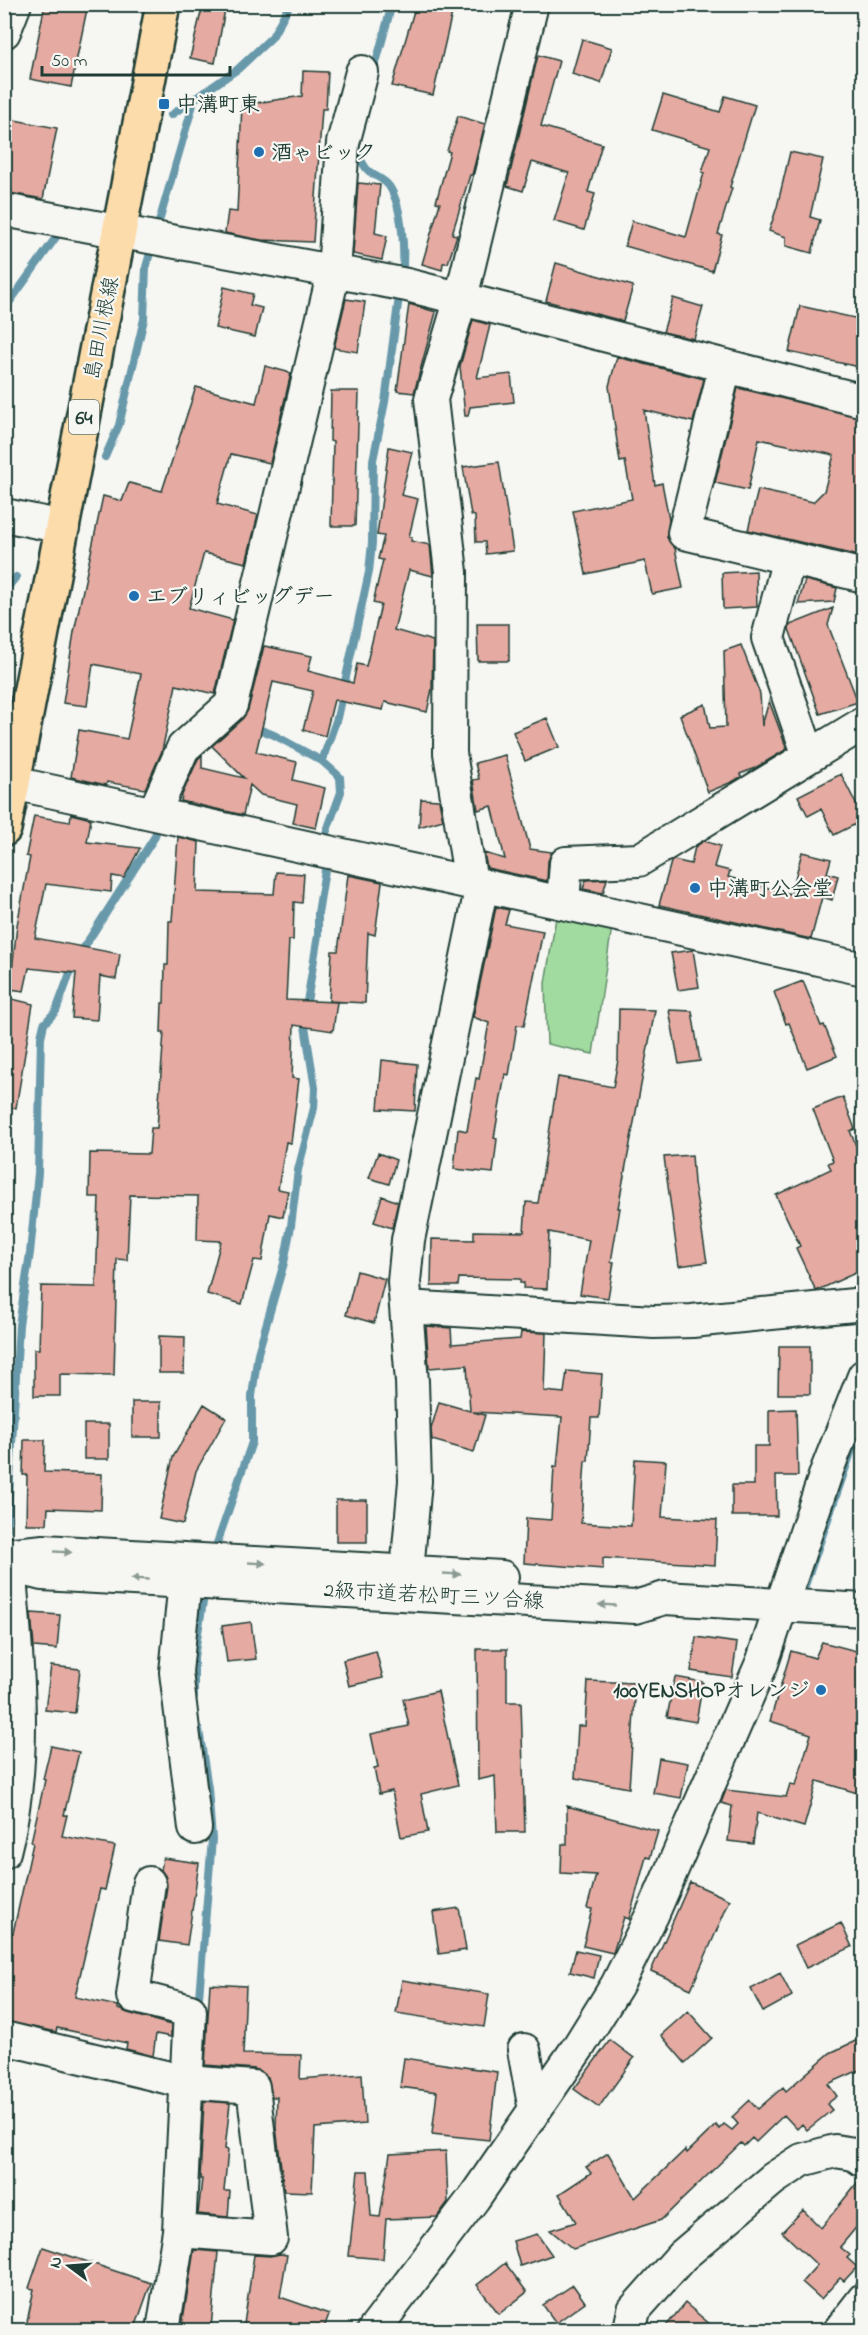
<svg xmlns="http://www.w3.org/2000/svg" width="868" height="2335" viewBox="0 0 868 2335" font-family="'Indie Flower','Klee One',sans-serif">
	<style>
		.green { fill: #a2dba0; stroke: #608c6a; stroke-width: 1.5 }
		.lines { fill: none; stroke-linecap: round; stroke-linejoin: round }
		.stream { stroke: #6799aa; stroke-width: 8 }
		.building { fill: #e5aaa2; stroke: #1f3d34; stroke-width: 1.5 }
		.minor-casing { stroke: #1f3d34; stroke-width: 36 }
		.major-casing { stroke: #1f3d34; stroke-width: 38 }
		.minor { stroke: #f6f6f2; stroke-width: 32 }
		.major { stroke: #fddcac; stroke-width: 33 }
		.oneway { fill: #8a9a93 }
		.poi-dot { fill: #1f6fb2; stroke: #f6f6f2; stroke-width: 2 }
		.labels { text-anchor: middle; stroke-width: 4.5; stroke-linejoin: round; paint-order: stroke }
		.shield { fill: #f6f6f2; stroke: #60746d; stroke-width: 1.5 }
		.shield-label { font-size: 20px; font-weight: bold; fill: #1f3d34 }
		.poi-label { font-size: 21px; font-weight: bold; fill: #1f3d34; stroke: #f6f6f2; text-anchor: start }
		.street-label { font-size: 21px; fill: #1f3d34; stroke: #f6f6f2 }
	</style>
	<rect width="100%" height="100%" fill="#f6f6f2"/>
	<filter id="ink" filterUnits="userSpaceOnUse"><feTurbulence type="fractalNoise" baseFrequency=".0167" numOctaves="2"/><feDisplacementMap in="SourceGraphic" scale="12" xChannelSelector="R" yChannelSelector="G"/><feConvolveMatrix kernelMatrix="1 2 1 2 8 2 1 2 1" color-interpolation-filters="sRGB"/></filter>
	<g filter="url(#ink)">
		<path class="green" d="M557 912 612 926 593 1054 547 1044 545 983Z"/>
		<g class="lines">
			<path class="stream" d="M4 57 12 39
				M373 74 392 4
				M171 115 238 69 272 37 290 4
				M356 144C357 152 363 167 370 172 376 177 384 179 389 186 403 207 405 253 402 277
				M156 232 195 98
				M4 310 59 233
				M105 457 119 425 144 319 146 267 153 243
				M4 592 16 577
				M229 719 231 718 274 735 322 761
				M326 843 325 836 341 792 340 777 322 761 337 718 369 572 372 543 373 460 385 402 400 289
				M79 955 154 838 160 822
				M7 1529 19 1325 30 1253 38 1173 41 1037 44 1024 56 1011 73 965
				M214 1552 252 1442V1396L258 1353 284 1263 291 1226 298 1170 314 1108 315 1088 304 1020 318 935V913L327 858
				M800 1600 853 1447
				M194 1697V1657L205 1590
				M199 1730 208 1788 212 1839 199 1997"/>
		</g>
		<path class="building" d="M45 4H88L71 87 30 79Z
			M203 4H226L215 63 190 58Z
			M416 4H425L452 13 433 95 392 86Z
			M582 39 612 48 601 83 572 74Z
			M538 55 559 61 541 126 602 144 588 192 595 194 584 230 554 221 569 173 532 162 523 191 507 186Z
			M303 71 328 72 326 109H322L313 242 261 240 225 233 228 211 237 212 242 105 302 96Z
			M663 95 720 112 725 96 755 105 730 187 732 188 718 234 722 235 712 271 625 246 632 221 686 237 704 173 702 172 710 147 652 130Z
			M458 116 485 124 472 175H470L452 234 457 235 448 263H443L442 270 422 264 440 203 436 202 450 152 447 151Z
			M4 118 57 128 43 199 4 192Z
			M790 152 823 159 810 217 820 220 812 253 786 246V237L769 231 777 207Z
			M358 183 380 185 375 233 387 236 382 260 353 254Z
			M556 263 633 286 623 321 546 301Z
			M224 287 253 294 250 305 262 308 255 337 215 328Z
			M673 298 703 307 694 339 663 332Z
			M346 299 365 302 358 352 334 348Z
			M409 304 436 312 414 393 397 391Z
			M800 306 864 320V368L789 352Z
			M473 320 490 325 477 378 511 374 514 402 470 407 468 416H465L460 366Z
			M617 357 704 379 693 422 644 410 655 485 662 483 669 519 667 537 675 548 683 588 652 594 645 561 586 574 573 511 632 499 625 461 620 462 609 386Z
			M265 366 291 373 270 463 231 454 217 504 258 515 246 563 204 553 189 608 233 620 215 694 176 685 162 751 145 789 107 782 106 785 71 777 79 730 127 739 141 674 93 664 87 706 63 703 74 632 103 496 122 501 129 483 162 491 196 387 256 403Z
			M738 388 864 418V557L748 530 758 490 813 502 824 491 834 455 759 439 748 490 715 483Z
			M331 391H359L355 526H331L333 442 330 441Z
			M389 447 412 452 401 495 418 499 409 537H412L411 541 430 545 433 576 409 570 394 630 433 641 432 689 427 712 385 702 383 710 334 700 325 736 303 730 313 691 273 682 256 752 297 762 293 780 325 788 316 828 293 823 297 804 261 795 250 785 243 815 181 801 182 795 198 759 202 755V768L244 778 212 746 243 718 248 710 264 646 312 656 308 671 353 683 357 664 366 666 381 605 373 603 383 560 378 559 384 536 377 535Z
			M499 462 513 551 486 554 485 542H476L475 516 471 515 463 467Z
			M756 571 757 607 723 609 722 573Z
			M805 580 837 588 834 602 798 604Z
			M833 608 828 625 858 702 820 714 789 629 790 625Z
			M477 624H509V661H478Z
			M741 645 760 694 762 726 769 701 787 749 755 768 740 774 741 777 732 782 708 792 680 715 705 704 710 728 726 727 724 651Z
			M547 718 559 747 525 761 513 732Z
			M505 755 530 849 552 852 548 861 547 881 487 868 484 853 505 859 492 806 478 810 473 780 479 779 475 763Z
			M841 774 864 820 834 835 821 809 808 816 798 796Z
			M421 799 439 800 443 820 419 827Z
			M71 814 91 819 87 842 140 848 124 878 112 876 111 892 46 884 35 938 120 954 116 979 100 976 97 1020 72 1018 76 973 29 968 24 991 10 989 17 925 30 857 26 856 34 816 70 822Z
			M178 837 199 842 197 892 274 894 276 872 304 874 302 903 294 902 293 940H289L286 1000 337 1002 333 1031 294 1025 292 1078 299 1079 291 1143 286 1142 278 1189 288 1191 283 1217 270 1214 262 1261 254 1260 242 1304 207 1294 221 1241 197 1240 198 1196 130 1195 127 1260 117 1259 114 1375 60 1374V1396H34V1349H39L41 1286 96 1287 99 1197H89L90 1153 149 1154 151 1128H157L164 1032H161L162 1003H164L165 965H168L169 921H172Z
			M704 841 720 846 714 867 730 871 728 877 791 894 802 852 831 859 827 873 838 876 832 900 822 897 811 939 659 905 671 862 674 860 691 864 695 847Z
			M348 875 382 882 375 935 368 933 365 1003 329 1001 332 951H338Z
			M607 879 603 893 583 889 586 880Z
			M496 907 509 910 505 924 543 931 524 1026 517 1025 509 1075 505 1074 494 1138 497 1139 493 1173 454 1169 458 1129 467 1131 476 1078 479 1079 489 1023 473 1017Z
			M693 950 699 987 678 990 671 953Z
			M803 981 821 1026 824 1025 837 1056 807 1068 789 1023 786 1024 774 992Z
			M4 997 33 1004 16 1108 4 1107Z
			M619 1009 655 1010 618 1208H620L611 1262H614L608 1298 580 1294 589 1240 549 1232 547 1289 523 1288 524 1283H520V1279L459 1278 458 1286H431L432 1239 474 1240V1231L524 1232 526 1202 538 1203 558 1077 613 1087 618 1060Z
			M669 1010 692 1011 700 1061 679 1064Z
			M382 1060 417 1064 415 1111 378 1109Z
			M843 1097 855 1129 850 1131 864 1165V1269L816 1291 796 1248 800 1246 776 1195 831 1169 828 1163 833 1161 813 1109Z
			M378 1153 396 1160 389 1184 369 1178Z
			M692 1155 694 1183 707 1262 679 1266 664 1157Z
			M382 1196 398 1202 392 1228 374 1222Z
			M357 1271 385 1279 374 1323 346 1315Z
			M426 1326 451 1328 452 1344 520 1339 521 1332 546 1333 544 1391 564 1393 567 1371 602 1374 599 1418H591L588 1461H585L581 1523 631 1526 635 1459 666 1461 662 1517 717 1520 715 1565 603 1558V1569L524 1563 526 1518 551 1520 554 1466 557 1467 562 1417 473 1412 485 1415 474 1452 432 1440 431 1429 439 1402 470 1411 467 1365 429 1368Z
			M159 1336 185 1337 184 1373H159Z
			M779 1346H810V1394H778Z
			M132 1402H161V1437H132Z
			M204 1404 226 1418 196 1471 183 1524 159 1519 173 1457Z
			M796 1409 798 1476H776L777 1516H732V1485H754V1446H769V1410Z
			M84 1424H109V1459H84Z
			M24 1440H45L44 1472 102 1474 101 1510 48 1508 47 1524H26L27 1475H23Z
			M336 1500H367V1542H336Z
			M31 1613 60 1615 57 1649 34 1647Z
			M251 1622 256 1659 227 1662 222 1626Z
			M696 1637 737 1643 732 1677 691 1671Z
			M822 1642 864 1653V1795L817 1781 804 1827 757 1813 753 1844 728 1841 732 1806 721 1803 726 1790 786 1797 790 1784 796 1785 811 1734 770 1721 791 1651 815 1658Z
			M477 1649H507V1702H521L525 1832H497L495 1776 478 1780Z
			M376 1651 383 1678 349 1686 343 1660Z
			M51 1666 80 1669 75 1713 45 1710Z
			M675 1677 703 1682 696 1722 667 1717Z
			M588 1681 636 1683 629 1788 575 1778 578 1726H585Z
			M438 1691 458 1785 421 1794 428 1832 401 1837 392 1791 379 1794 374 1768 378 1767 371 1734 409 1726 403 1699Z
			M51 1746 79 1752 64 1815H67L62 1836 115 1846 105 1890 100 1889 75 1997 118 2006V2009L128 2013 171 2025V2037L156 2034 153 2056 126 2049 127 2043 57 2028 56 2032 4 2021V1944L8 1932 13 1933 33 1843 31 1842 45 1780 43 1779Z
			M659 1758 688 1763 681 1798 653 1793Z
			M567 1806 658 1831 650 1858 646 1857 629 1919 624 1917 613 1953 583 1946 592 1909 587 1908 596 1875 561 1873 562 1844H567Z
			M163 1858 199 1863 187 1945 159 1941 167 1886 166 1877 161 1870Z
			M690 1882 730 1900 691 1989 651 1971Z
			M459 1908 466 1950 439 1954 433 1912Z
			M841 1923 852 1947 806 1968 795 1945Z
			M576 1950 599 1955 594 1978 570 1972Z
			M780 1973 792 1996 763 2012 751 1989Z
			M402 1980 489 1994 484 2027 396 2013Z
			M210 1984 246 1986 243 2054 301 2055 300 2079 362 2074 365 2124 315 2128 312 2192 284 2191 276 2127 277 2097H272L268 2077 255 2069 205 2065Z
			M688 2011 712 2038 685 2063 661 2035Z
			M864 2037V2068L828 2084 837 2096 827 2104 832 2110 807 2130 802 2124 797 2129 784 2115 756 2142 752 2138 744 2146 741 2143 661 2220 573 2249 550 2230 576 2222 559 2194 591 2173 586 2167 608 2153 635 2198 685 2150 687 2153 716 2125 719 2129 724 2124 732 2130 738 2124 732 2117 750 2100 758 2109 783 2087 786 2091 830 2053Z
			M610 2040 634 2058 599 2107 574 2089Z
			M404 2058 497 2072 489 2140 432 2134 437 2092 400 2087Z
			M204 2101 230 2103 225 2149 228 2150 224 2191H230L228 2217 198 2214 202 2179H200Z
			M446 2151 448 2202 437 2217 386 2219 383 2259 349 2256 358 2171H368L371 2216 380 2217 390 2154Z
			M861 2178 864 2179V2218L840 2247 850 2255 847 2258 857 2267 844 2281 840 2278 821 2299 802 2282 817 2265 782 2232 803 2210 821 2228Z
			M537 2234 552 2255 520 2266 513 2241Z
			M43 2247 151 2283 134 2331H25L34 2289 29 2288Z
			M194 2250 218 2252 211 2328 182 2326Z
			M280 2254 287 2255 280 2297 329 2314 323 2331H243L254 2255 270 2256Z
			M505 2263 527 2292 499 2314 477 2285Z
			M573 2285 585 2302 556 2323 543 2305Z
			M685 2303 718 2331H662Z"/>
		<g class="lines">
			<defs>
				<path id="minor" d="M4 32 15 4
					M4 210 407 285 864 401
					M725 367 684 533 864 576
					M4 515 63 527
					M789 558 768 638 809 756
					M4 781 864 969
					M154 813 183 748 231 705 334 271 343 143 362 72
					M471 883 450 753 451 572 431 399 461 298 532 4
					M563 903 566 863 639 860 864 723
					M406 1307 654 1322 692 1321 864 1304
					M4 1555 44 1551 502 1577
					M4 1564 42 1574 635 1607 665 1598 864 1610
					M185 1581 176 1672 195 1828
					M405 1594 415 1481 412 1382 404 1282 408 1240 482 885
					M4 1852C29 1758 17 1661 9 1565
					M149 1883 133 1996 190 2011 179 2231 163 2330
					M4 2038 186 2082 253 2087 271 2238 179 2231
					M524 2050 535 2110
					M374 2330 474 2198 579 2046 617 1985 652 1915 762 1663 827 1470 864 1376
					M634 2330 631 2324 634 2310 682 2256 773 2179 802 2160 835 2151 854 2154 864 2161
					M840 2330 864 2299"/>
				<path id="major" d="M4 829 163 4"/>
			</defs>
			<use href="#minor" class="minor-casing"/>
			<use href="#major" class="major-casing"/>
			<use href="#minor" class="minor"/>
			<use href="#major" class="major"/>
		</g>
		<defs><path id="oneway-solid" d="M-6-.8H1V-3.2L6.5 0L1 3.2V.8H-6Z" transform="scale(1.5)"/></defs>
		<g class="oneway">
			<use href="#oneway-solid" transform="translate(63 1552) rotate(3)"/>
			<use href="#oneway-solid" transform="translate(257 1563) rotate(3)"/>
			<use href="#oneway-solid" transform="translate(452 1574) rotate(3)"/>
			<use href="#oneway-solid" transform="translate(140 1579) rotate(-177)"/>
			<use href="#oneway-solid" transform="translate(607 1605) rotate(-177)"/>
		</g>
	</g>
	<g class="poi-dot">
		<rect x="158" y="98" width="12" height="12" rx="3"/>
		<circle cx="259" cy="152" r="6"/>
		<circle cx="134" cy="596" r="6"/>
		<circle cx="695" cy="888" r="6"/>
		<circle cx="821" cy="1690" r="6"/>
	</g>
	<g class="labels">
		<rect class="shield" x="69" y="400" width="30" height="34" rx="4.5"/>
		<g class="shield-label">
			<text x="84" y="424">64</text>
		</g>
		<g class="poi-label">
			<text x="176" y="111">中溝町東</text>
			<text x="271" y="159">酒ゃビック</text>
			<text x="146" y="603">エブリィビッグデー</text>
			<text x="707" y="895">中溝町公会堂</text>
			<text x="809" y="1697" text-anchor="end">100YENSHOPオレンジ</text>
		</g>
		<g class="street-label">
			<text transform="translate(101 328) rotate(-79)" y="7">島田川根線</text>
			<text transform="translate(434 1595) rotate(3)" y="7">2級市道若松町三ツ合線</text>
		</g>
	</g>
	<rect width="868" height="2335" fill="none" stroke="#f6f6f2" stroke-width="24"/>
	<rect x="12" y="12" width="844" height="2311" fill="none" stroke="#1f3d34" stroke-width="2" filter="url(#ink)"/>
	<g transform="translate(69 2266) rotate(286)" stroke="#f6f6f2" stroke-width="4.5" paint-order="stroke">
	<path d="M0-4.5L10 22L0 15L-10 22Z" fill="#1f3d34"/>
	<text y="-9" font-size="16" font-weight="bold" text-anchor="middle" fill="#1f3d34">N</text>
	</g>
	<path d="M42 66v9h188v-9" fill="none" stroke="#1f3d34" stroke-width="3"/>
	<text x="51" y="66" font-size="18" fill="#1f3d34" stroke="#f6f6f2" stroke-width="4.5" paint-order="stroke">50 m</text>
</svg>
